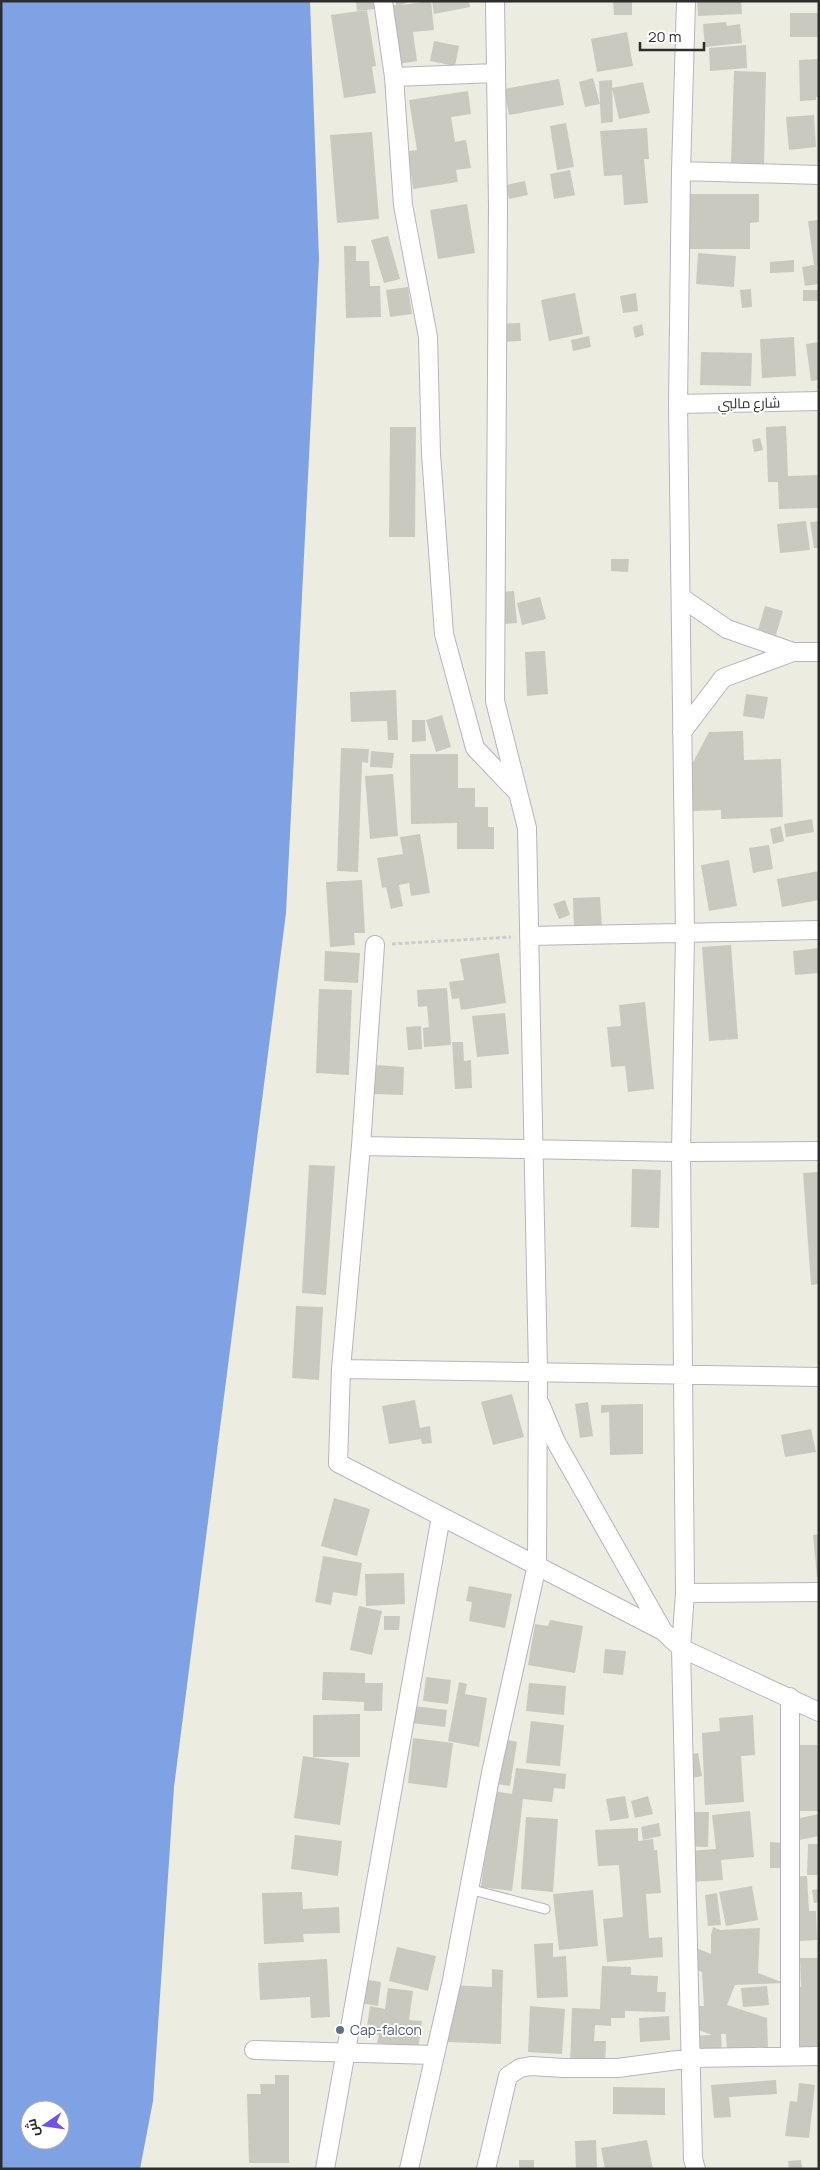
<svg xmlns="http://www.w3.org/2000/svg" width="820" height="2170" viewBox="0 0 820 2170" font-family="Manrope,Cairo,sans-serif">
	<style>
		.water { fill: #7fa2e4; fill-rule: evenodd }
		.building { fill: #c9c9bf }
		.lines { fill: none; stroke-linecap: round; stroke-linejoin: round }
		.lane-casing { stroke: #b7b4bf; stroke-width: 11 }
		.street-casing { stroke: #b7b4bf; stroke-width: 20 }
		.path { stroke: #cdcdcd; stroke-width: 3; stroke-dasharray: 4 2.5; stroke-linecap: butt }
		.lane { stroke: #fff; stroke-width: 9 }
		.street { stroke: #fff; stroke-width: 18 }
		.service-dot { fill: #5c6f8a; stroke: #fff; stroke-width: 2 }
		.labels { text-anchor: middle; stroke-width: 4; stroke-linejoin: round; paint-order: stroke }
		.street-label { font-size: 14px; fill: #2d2d2d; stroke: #fff }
		.service-label { font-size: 14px; fill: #4e5e75; stroke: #fff; text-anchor: start }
	</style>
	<rect width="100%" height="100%" fill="#edece1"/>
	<path class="water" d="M1 1H310L319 259 286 913 174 1787 153 2101 140 2169H1ZM30 2110H60V2140H30Z"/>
	<path class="building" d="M356 1H374L375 9 357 11Z
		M396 1H411L401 5 431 1 434 30 413 32 417 61 399 64 391 6 396 5Z
		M432 1H469L470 7 434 14Z
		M613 1H632V15H614Z
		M697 1H741L742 14 698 16Z
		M367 10 376 66 372 67 376 93 344 98 331 15Z
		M790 13H819L818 37H790Z
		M726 22 727 26 740 24 742 43 705 47 703 24Z
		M627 32 633 66 597 72 591 39Z
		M434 41 459 46 455 66 430 61Z
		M746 45 747 68 710 71 709 48Z
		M819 59V97H816V100L800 101 799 60Z
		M734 71 766 72 764 165 731 164Z
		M593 78 600 104 585 107 579 82Z
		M559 79 564 105 509 115 504 89Z
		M612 80 613 122 601 123 599 81Z
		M643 82 650 113 619 119 612 88Z
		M468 91 471 114 451 117 455 142 466 140 471 168 456 170 458 182 413 189 408 151 417 150 409 100Z
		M814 115 816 147 789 150 786 117Z
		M566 123 574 167 557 170 550 126Z
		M647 128 649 159H644L648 203 624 205 622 175 604 176 600 131Z
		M372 132 379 219 337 223 330 135Z
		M570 170 575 195 554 199 550 174Z
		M525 181 528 195 509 199 506 185Z
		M686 194H759V222L750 223V249H686Z
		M467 204 475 253 438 259 430 210Z
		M819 220V266H817L819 284 805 286 802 267 814 265 808 221Z
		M388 236 400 279 384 283 371 240Z
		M344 246H356V261H369L370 286H380L381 317 346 318Z
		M698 253 736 256 734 287 696 284Z
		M794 260V272L770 273V262Z
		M408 287 412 314 390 317 386 290Z
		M751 289 752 307 742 308 740 290Z
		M803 290H819V301H803Z
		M575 293 583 334 549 341 541 300Z
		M636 293 638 311 623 313 620 296Z
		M520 323 521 341 498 342V324Z
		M642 324 644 335 635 338 633 327Z
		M589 336 591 347 573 351 571 340Z
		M794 337 796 376 762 378 760 339Z
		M819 342V380L811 381 806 344Z
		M701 352 752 353 751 386 700 385Z
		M786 426 788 476 819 475V508L779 509 778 482H768L766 427Z
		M390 427H416L415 537H389Z
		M760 438 763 450 754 452 752 440Z
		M806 521 810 550 780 553 777 524Z
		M819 521V548H814L810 522Z
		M611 559H629L628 572 611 571Z
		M514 591 517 623 505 624 502 592Z
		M540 597 546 619 522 625 517 603Z
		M765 606 783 611 776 635 758 630Z
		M545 651 548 694 527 696 525 652Z
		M396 690 398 740H388L387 721 351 722 350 692Z
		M746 694 768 697 764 719 743 716Z
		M442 715 451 747 436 752 426 720Z
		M412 720H425L426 741 412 742Z
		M743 731 744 760 781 759 783 817 721 819V810L692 811 690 768 709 732Z
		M341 748 369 749 368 763 362 762 358 872 337 871Z
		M371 751 394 753 392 768 370 767Z
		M410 754H458V788H475V807H488V827H494V849H457V823L411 824Z
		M393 774 398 836 370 839 365 776Z
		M812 819 814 832 786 837 784 824Z
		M781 826 784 841 773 844 770 829Z
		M420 834 430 893 411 896 409 883 399 885 403 906 391 909 386 887 382 888 377 858 403 854 400 837Z
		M769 845 773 869 753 873 749 848Z
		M729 860 737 906 709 911 701 865Z
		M819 871V900L782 907 777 879Z
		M362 880 365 933H354L355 945 330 947 326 882Z
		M600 897 602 926 574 928 573 898Z
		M565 900 570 915 559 919 553 904Z
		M731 945 738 1039 709 1041 702 947Z
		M819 948V973L795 975 793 951Z
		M325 951 360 953 358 983 324 981Z
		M499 953 506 1003 461 1010 459 998 452 999 449 982 464 980 460 959Z
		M447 988 451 1045 424 1047 423 1028 429 1027 427 1006 418 1007 417 990Z
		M319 989 352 990 349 1075 316 1073Z
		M645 1002 654 1089 628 1092 625 1066 611 1067 607 1027 621 1026 619 1005Z
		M505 1013 509 1054 477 1057 472 1016Z
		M421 1026 422 1049 408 1050 406 1027Z
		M452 1042H463L464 1061 471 1060 472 1088 455 1089Z
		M375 1065 404 1067 403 1095 374 1094Z
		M309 1165 335 1166 326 1295 302 1293Z
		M632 1169 661 1170 659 1228 631 1227Z
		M819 1172V1284L811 1285 803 1173Z
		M296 1306 323 1307 319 1380 292 1378Z
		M512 1394 524 1437 493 1445 481 1402Z
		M415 1400 420 1428 430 1426 432 1443 422 1444 421 1439 389 1444 382 1406Z
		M588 1402 593 1436 580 1438 575 1404Z
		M643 1404V1454L610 1455 609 1412 601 1413V1405Z
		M811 1429 816 1452 785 1457 781 1435Z
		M334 1498 370 1509 357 1556 321 1546Z
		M819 1534V1576L817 1577 813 1535Z
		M323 1556 362 1563 357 1596 333 1592 331 1605 315 1602Z
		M404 1573 405 1604 366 1606 365 1574Z
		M469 1586 512 1594 505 1628 469 1621 472 1602 466 1601Z
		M359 1606 382 1611 372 1655 350 1650Z
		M384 1616H400L399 1630H384Z
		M550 1620 583 1626 575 1673 528 1665 535 1624 548 1626Z
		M605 1649 626 1651 623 1675 603 1673Z
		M323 1672 365 1673V1683H383L382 1711H364V1702L322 1700Z
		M426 1677 451 1680 448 1704 423 1701Z
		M459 1682 467 1684 465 1694 487 1698 479 1747 448 1741Z
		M529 1683 566 1686 564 1715 526 1711Z
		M405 1705 447 1710 445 1727 403 1722Z
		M360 1714V1757H313V1715Z
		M753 1715 755 1755 741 1756 744 1802 705 1805 702 1733 720 1731 719 1718Z
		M531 1721 564 1725 560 1766 526 1763Z
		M413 1738 453 1743 447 1788 408 1783Z
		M498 1738 517 1742 510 1786 491 1783Z
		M786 1745H819V1811H787Z
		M698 1753 702 1776 682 1780 677 1757Z
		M303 1756 349 1763 340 1825 294 1818Z
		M516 1768 566 1774 565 1789 554 1788 552 1802 523 1799 512 1891 481 1887 493 1791 512 1794Z
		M625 1796 629 1818 610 1821 606 1799Z
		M648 1796 653 1814 635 1818 631 1801Z
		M750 1811 754 1857 721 1860 723 1880 692 1882 689 1851 716 1849 712 1815Z
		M684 1812H709L708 1847 683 1846Z
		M819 1814V1836L785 1843 781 1822Z
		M526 1817 558 1819 553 1892 521 1889Z
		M659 1823 661 1836 643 1840 641 1827Z
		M638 1828V1841L653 1839 654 1850H657L661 1893 646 1894 649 1938 662 1937 663 1957 607 1962 603 1919 623 1917 619 1865 598 1866 595 1830Z
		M295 1835 342 1841 338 1876 291 1869Z
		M770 1842 783 1843 784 1868H770Z
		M808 1844H819V1875H807Z
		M807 1876 809 1911H816L817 1940 798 1941 787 1877Z
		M752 1886 758 1920 726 1926 719 1892Z
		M819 1889V1902L814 1903 812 1890Z
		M593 1890 598 1946 559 1950 553 1894Z
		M302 1892 303 1909 339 1907 340 1933 303 1934 304 1942 264 1944 262 1893Z
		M717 1893 721 1925 708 1926 705 1895Z
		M713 1927 720 1930 760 1928 758 1973 784 1983 735 1985 727 2005 767 2018 768 2048 727 2050 726 2034H721L722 2053 693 2055 692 2036 712 2035 693 2028 692 2006H704L702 1972 688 1967 696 1948 711 1954V1935Z
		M553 1943V1957L566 1956 568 1997 537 1998 534 1944Z
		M397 1947 436 1956 428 1991 389 1981Z
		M800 1958H819V2050H815V2047L797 2048 786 1987H801Z
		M327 1959 330 2017 311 2018 310 1997 260 2000 258 1963Z
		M602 1966 631 1967V1975L658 1976 657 1992H666L665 2012 625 2011V2018H611V2026L595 2025 594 2041H606L605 2067 570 2066 572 2008 600 2009Z
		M492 1969 503 1970 501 2044 448 2042V1985L492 1987Z
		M357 1978 381 1982 378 2006 354 2002Z
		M767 1986 769 2005 743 2007 741 1988Z
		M388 1988 413 1991 409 2020 422 2021 418 2049 377 2043 379 2035 366 2033 370 2006 385 2009Z
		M530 2006 565 2009 562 2054 528 2052Z
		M669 2016 670 2040 640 2042 639 2018Z
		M275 2075H289V2163H249L247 2094H261L260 2084H275Z
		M776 2080 777 2094 729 2097 731 2117 714 2118 711 2085Z
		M799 2083 815 2085 809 2138 785 2136 790 2101 797 2102Z
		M613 2087 665 2088V2115L613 2114Z
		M596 2140 597 2169H576L575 2141Z
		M647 2140 653 2169H605L601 2148Z
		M519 2160H534V2169H519Z
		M801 2160 802 2169H789L788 2161Z"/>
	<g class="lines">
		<defs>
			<path id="lane" d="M469 1889 545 1909"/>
			<path id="street" d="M383 1 394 77 403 205 428 337 431 454 444 634 475 748 518 793
				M686 1 681 171 678 404 685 934 681 1152 685 1593 681 1648 693 2159 696 2169
				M394 77 496 73
				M681 171 819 175
				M678 404 819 401
				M682 598 727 629 793 652
				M682 732 723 678 793 652H819
				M529 936 819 930
				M375 945 361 1146 341 1369 338 1463 663 1631 681 1648 819 1712
				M361 1146 681 1152 819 1151
				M341 1369 819 1377
				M540 1404 556 1442 663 1631
				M685 1593 819 1592
				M790 1697V2056
				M254 2050 434 2055
				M325 2169 441 1516
				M409 2169 452 1980 491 1773 537 1565 538 1371 527 828 495 701 498 206 495 1
				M486 2169 508 2076 520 2068 531 2066 564 2068H618L692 2058 819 2056"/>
		</defs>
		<use href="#lane" class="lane-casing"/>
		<use href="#street" class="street-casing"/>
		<path class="path" d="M392 944 511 937"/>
		<use href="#lane" class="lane"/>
		<use href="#street" class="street"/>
	</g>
	<circle class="service-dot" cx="340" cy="2030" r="5"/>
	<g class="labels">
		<g class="street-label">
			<text transform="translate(749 403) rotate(-1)" y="5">شارع مالبي</text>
		</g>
		<g class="service-label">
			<text x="350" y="2035">Cap-falcon</text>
		</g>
	</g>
	<rect width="820" height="2170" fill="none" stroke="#2d2d2d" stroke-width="5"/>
	<g transform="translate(45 2125) rotate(257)"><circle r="24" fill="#ffffff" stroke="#ababab"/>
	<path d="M0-4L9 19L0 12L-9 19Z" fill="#7152e9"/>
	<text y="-8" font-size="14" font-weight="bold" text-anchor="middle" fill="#2d2d2d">ش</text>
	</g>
	<path d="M640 42v8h64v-8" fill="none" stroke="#2d2d2d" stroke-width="2.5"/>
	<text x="648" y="42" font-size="15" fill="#2d2d2d" stroke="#ffffff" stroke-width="4" paint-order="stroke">20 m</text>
</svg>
